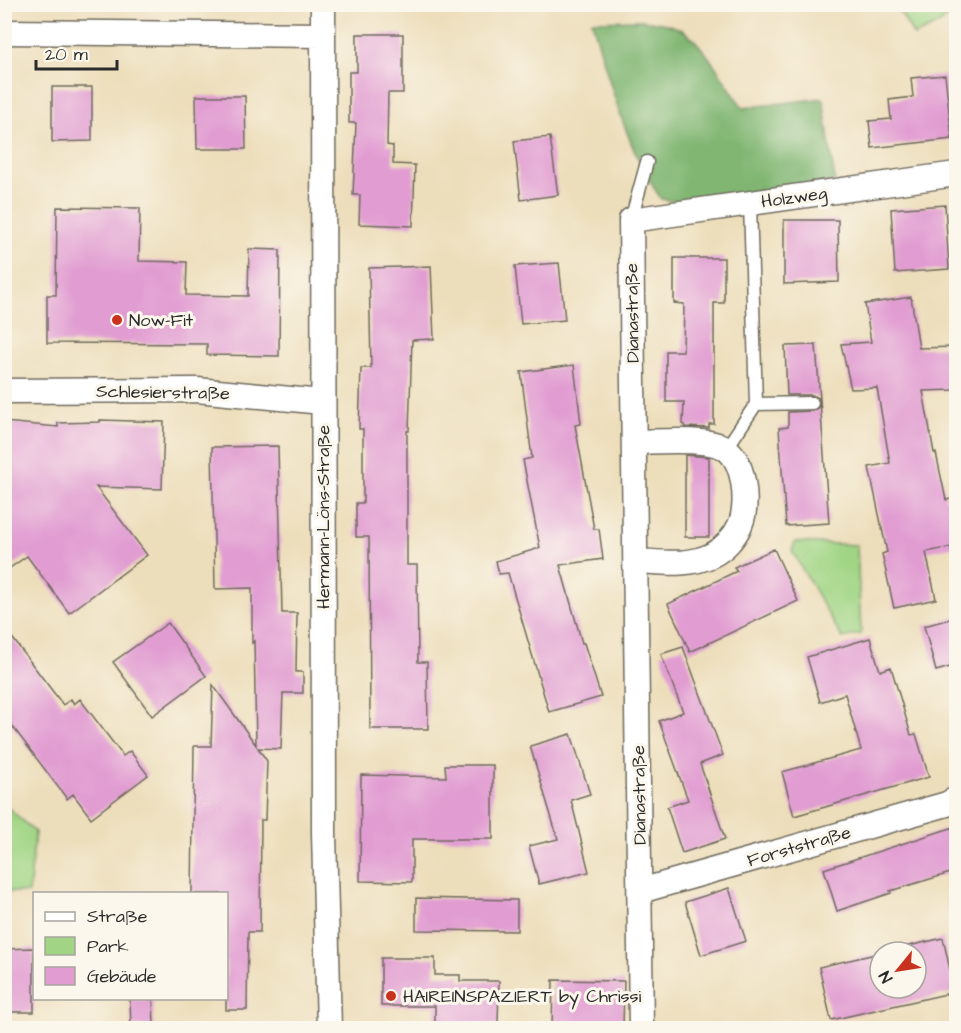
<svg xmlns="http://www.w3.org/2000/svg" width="961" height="1033" viewBox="0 0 961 1033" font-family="'Architects Daughter',sans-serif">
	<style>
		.green { fill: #a1d585; stroke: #668058; stroke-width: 1.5 }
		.forest { fill: #80b672; stroke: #56704e; stroke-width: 1.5 }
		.building { fill: #e19dd2 }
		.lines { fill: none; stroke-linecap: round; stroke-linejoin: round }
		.service-casing { stroke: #6f6a5d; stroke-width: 15 }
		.minor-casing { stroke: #6f6a5d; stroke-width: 27 }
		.service { stroke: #fff; stroke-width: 12 }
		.minor { stroke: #fff; stroke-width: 24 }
		.poi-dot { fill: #c8321e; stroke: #fbf7ec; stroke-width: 2 }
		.labels { text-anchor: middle; stroke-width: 6; stroke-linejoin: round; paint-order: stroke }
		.street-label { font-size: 18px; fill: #2b2b2b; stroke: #fbf7ec }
		.poi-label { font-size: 18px; fill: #2b2b2b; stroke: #fbf7ec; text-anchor: start }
	</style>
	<rect width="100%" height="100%" fill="#fbf7ec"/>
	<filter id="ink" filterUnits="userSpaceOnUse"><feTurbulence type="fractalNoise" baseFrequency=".0167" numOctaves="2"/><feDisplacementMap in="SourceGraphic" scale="12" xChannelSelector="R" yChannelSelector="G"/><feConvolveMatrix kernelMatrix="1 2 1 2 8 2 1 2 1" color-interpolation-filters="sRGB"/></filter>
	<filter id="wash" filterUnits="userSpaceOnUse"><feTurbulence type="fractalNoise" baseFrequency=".008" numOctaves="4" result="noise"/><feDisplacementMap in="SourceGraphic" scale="24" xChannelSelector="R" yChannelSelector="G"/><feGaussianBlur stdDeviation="1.35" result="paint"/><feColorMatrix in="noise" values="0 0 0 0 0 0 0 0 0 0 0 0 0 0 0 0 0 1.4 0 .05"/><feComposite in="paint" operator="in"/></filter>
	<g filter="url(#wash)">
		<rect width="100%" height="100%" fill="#eddebb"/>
		<path class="green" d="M896 5H956V9L941 23 914 36Z
			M795 542 857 545 861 634 842 638 792 551Z
			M5 805 35 832 29 893 5 891Z"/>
		<path class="forest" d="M642 20C655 22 670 23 682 30 704 43 727 86 743 108L823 98 835 181 679 202 661 199C625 146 610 82 592 21Z"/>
		<g id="blocks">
			<path class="building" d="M357 34H403V93H388L387 145 393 146V164L415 165 413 226 359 224 360 195H353L356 123H349V72H357Z
				M945 75 952 139 872 148 869 121 891 119 889 100 913 97 911 78Z
				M52 87H92V141L52 142Z
				M196 96H245L246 149H197Z
				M550 137 558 195 521 200 514 141Z
				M945 205 949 269 895 273 891 209Z
				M57 207 140 208 139 261 187 262 186 295 248 296 249 249 280 250 279 356 207 355V344L47 343V295H56Z
				M784 220H838L839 282 784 284Z
				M674 258H724V303H714V424H709V428L685 427 683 424 684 402H666V351H683L684 304 674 303Z
				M559 263 565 320 521 324 515 266Z
				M431 266 434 339 412 340 409 431H407V565H417L418 662H427L428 729H370L369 537H356V503H363V429H359L361 368H371L369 268Z
				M911 297 919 348 955 347 956 390 923 391 934 453H936L946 500 957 498V546L926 552 936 599 894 608 882 554 887 552 869 467 890 463 877 388 851 389 841 344 871 342 865 304Z
				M816 345 829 523 786 526 779 428 788 427V412L813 411 819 407 820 403 819 398 812 395H787L785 346Z
				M574 365 581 424 575 425 594 529H599L603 559 560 565 582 643H584L601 697 549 712 508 573 499 574 496 561 540 548 523 460 532 458 521 372Z
				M100 420 164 422 162 489 96 487 147 555 69 613 27 556 4 572V422L58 427V423L100 422Z
				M278 446 282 613H297L296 672H303V693H283L281 749 258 748 267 761 265 820H261L260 932H248L247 1010H226V894H192L194 746H211L213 685 256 745 254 641 252 643V588L215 589 212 447Z
				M685 455 709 457V537H685Z
				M774 549 798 601 690 652 668 604 737 571 734 567Z
				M957 617V665L936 671 924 626Z
				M168 623 206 676 152 716 113 662Z
				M4 627 63 705 71 699 74 704 80 699 123 756 130 751 148 775 91 818 73 794 67 799 4 715Z
				M870 638 880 671 891 667 911 735 916 734 929 777 794 816 782 772 861 750 845 694 820 702 807 657Z
				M683 647 723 755 700 764 725 839 682 853 667 807 688 800 659 721 683 712 661 654Z
				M571 734 590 794 571 800 589 872 539 884 529 846 558 839 530 746Z
				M445 765H493V839H412V882L360 881 361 775 446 777Z
				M957 826V871L890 891 891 893 837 911 824 869Z
				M729 888 746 941 701 955 685 902Z
				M416 898 517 900V931L416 930Z
				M943 938 955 992 831 1020 819 967 880 953V988H916V952H883Z
				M34 948V1012H4V949Z
				M381 958H435V975H460V981H499L498 1025H435V1006H381Z
				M553 980 624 981 623 1029H552Z
				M130 999H153L154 1026 131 1027Z"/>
		</g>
	</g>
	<g filter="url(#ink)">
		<use href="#blocks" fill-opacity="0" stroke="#6f6a5d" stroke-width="1.5"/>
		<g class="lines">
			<defs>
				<path id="service" d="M750 203 756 404
					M631 220 647 162
					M726 449 756 404 812 403"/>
				<path id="minor" d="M323 4 324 833 329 1028
					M4 32 323 35
					M4 391 197 390 322 402
					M634 442C655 442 707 437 725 448 745 461 749 505 740 525 735 537 724 549 712 555 688 567 661 562 636 561
					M640 891 947 804 956 799
					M641 1028 631 220 956 174"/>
			</defs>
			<use href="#service" class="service-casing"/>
			<use href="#minor" class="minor-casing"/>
			<use href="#service" class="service"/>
			<use href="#minor" class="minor"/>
		</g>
	</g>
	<g class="poi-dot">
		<circle cx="117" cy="320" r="6"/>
		<circle cx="391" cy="996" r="6"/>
	</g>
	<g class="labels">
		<g class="street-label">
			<text transform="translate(794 197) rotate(-8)" y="6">Holzweg</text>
			<text transform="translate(632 313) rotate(-91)" y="6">Dianastraße</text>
			<text transform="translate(163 392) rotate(1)" y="6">Schlesierstraße</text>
			<text transform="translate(323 517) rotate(-90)" y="6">Hermann-Löns-Straße</text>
			<text transform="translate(639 795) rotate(-91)" y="6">Dianastraße</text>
			<text transform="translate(799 846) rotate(-16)" y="6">Forststraße</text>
		</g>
		<g class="poi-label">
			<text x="129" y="326">Now-Fit</text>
			<text x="403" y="1002">HAIREINSPAZIERT by Chrissi</text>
		</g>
	</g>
	<rect width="961" height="1033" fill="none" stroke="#fbf7ec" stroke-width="24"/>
	<rect x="33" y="892" width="195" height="108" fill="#fbf7ec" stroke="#a8a59f" stroke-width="1.5"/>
	<rect x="45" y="912" width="30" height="9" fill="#ffffff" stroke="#a8a59f" stroke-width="1.5"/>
	<text x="87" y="922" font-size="18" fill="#2b2b2b">Straße</text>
	<rect x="45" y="937" width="30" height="18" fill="#a1d585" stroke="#a8a59f" stroke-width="1.5"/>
	<text x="87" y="952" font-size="18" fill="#2b2b2b">Park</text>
	<rect x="45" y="967" width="30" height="18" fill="#e19dd2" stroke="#a8a59f" stroke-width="1.5"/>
	<text x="87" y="982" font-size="18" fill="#2b2b2b">Gebäude</text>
	<g transform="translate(898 970) rotate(240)"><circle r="28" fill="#fbf7ec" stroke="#a8a59f" stroke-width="1.5"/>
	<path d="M0-4.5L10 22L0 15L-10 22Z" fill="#c8321e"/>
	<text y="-9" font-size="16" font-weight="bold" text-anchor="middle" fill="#2b2b2b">N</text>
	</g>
	<path d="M36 60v9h81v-9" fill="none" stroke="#2b2b2b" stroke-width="3"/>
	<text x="45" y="60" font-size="18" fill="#2b2b2b" stroke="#fbf7ec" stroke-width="4.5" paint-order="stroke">20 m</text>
</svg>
